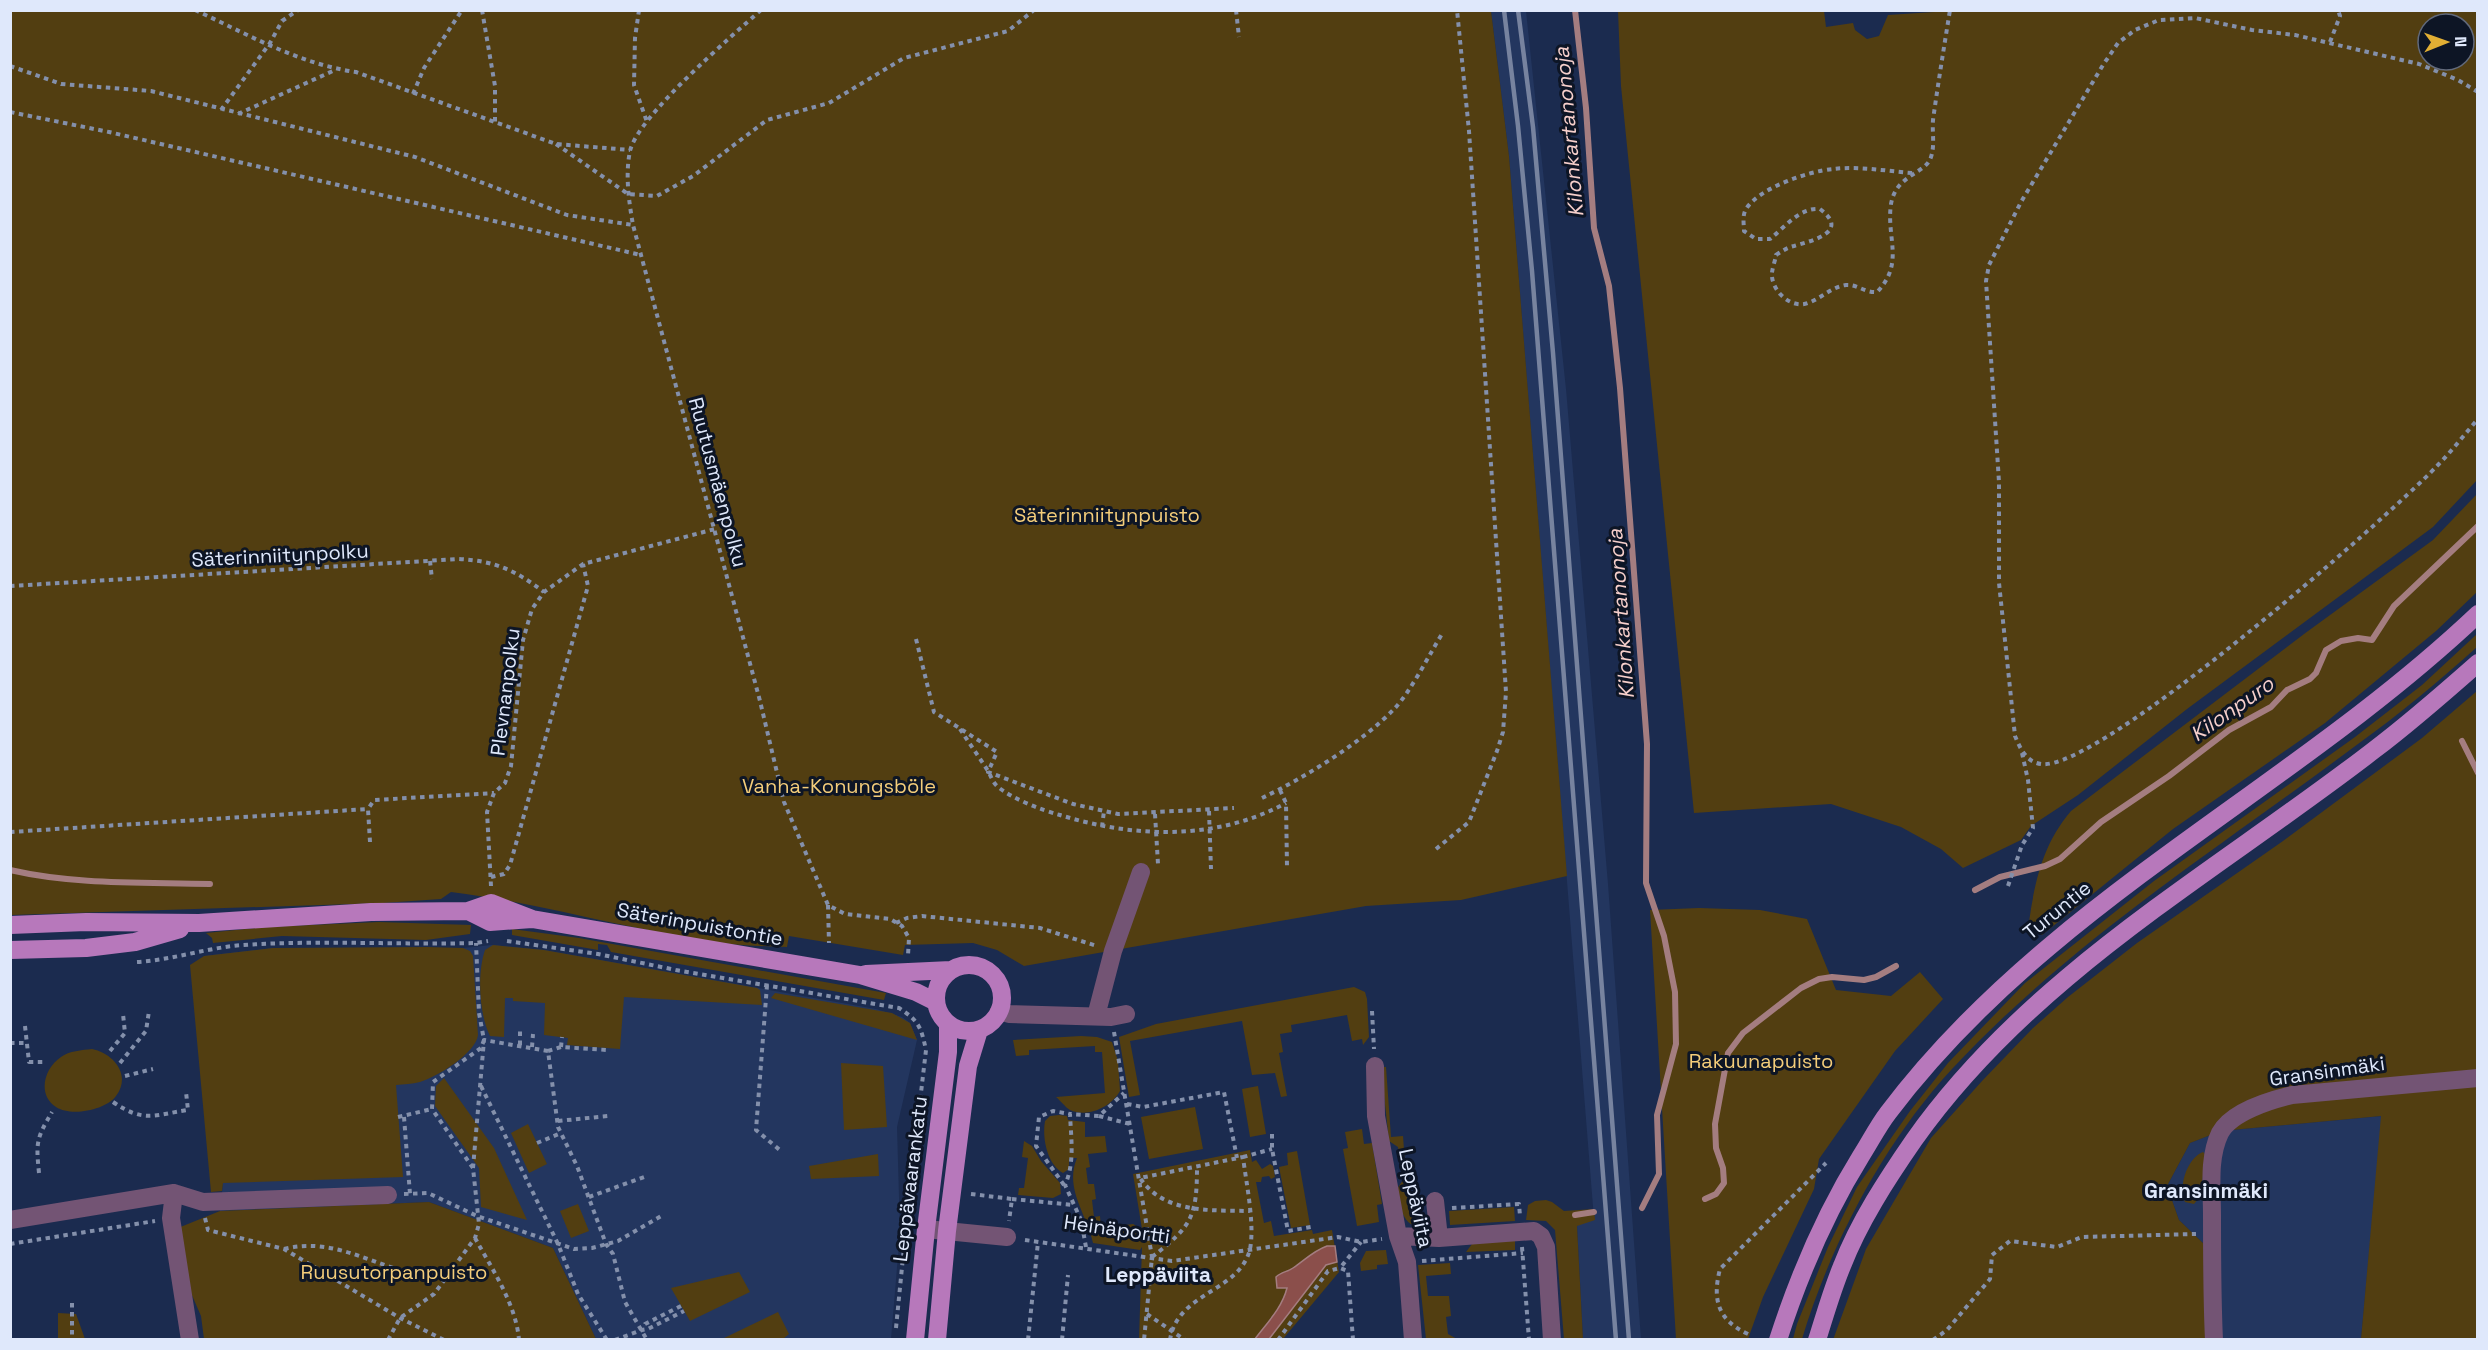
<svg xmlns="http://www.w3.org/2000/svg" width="2488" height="1350" viewBox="0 0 2488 1350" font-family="'Space Grotesk',sans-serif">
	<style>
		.built { fill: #23365f }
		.green { fill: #523e11; fill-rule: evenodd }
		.water { fill: #8b4f4b; stroke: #a47d80; stroke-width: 1.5 }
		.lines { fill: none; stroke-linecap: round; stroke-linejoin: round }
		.stream { stroke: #a47d80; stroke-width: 6 }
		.path { stroke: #8490ab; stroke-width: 4; stroke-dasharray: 4.5 4.5; stroke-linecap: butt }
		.minor { stroke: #735474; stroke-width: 18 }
		.major { stroke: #b778bb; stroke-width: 18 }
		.rail { stroke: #77839f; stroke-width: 4.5 }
		.labels { text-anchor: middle; stroke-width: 6; stroke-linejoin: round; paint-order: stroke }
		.street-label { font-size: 20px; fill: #dfe8fb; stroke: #0d1525 }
		.park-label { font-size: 20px; fill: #f4cd7a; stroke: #0d1525 }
		.water-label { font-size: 21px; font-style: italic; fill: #f7d0cc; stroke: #0d1525 }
		.neighbourhood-label { font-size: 21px; font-weight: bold; fill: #dfe8fb; stroke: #0d1525 }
	</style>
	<rect width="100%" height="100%" fill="#1b2b4f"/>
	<path class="built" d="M1491 11H1526L1566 389 1608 884 1641 1339H1583L1577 1225 1594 1219 1509 156Z
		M492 945 544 950 876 1009 902 1017 910 1023 917 1040 897 1127 900 1232 891 1339H596L553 1248 429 1202 220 1211 223 1183 204 956 273 948H463Z
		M2382 1116 2361 1339H2208L2205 1245 2179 1220 2167 1186 2190 1143 2221 1131Z"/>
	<path class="green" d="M10 11H1491L1509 156 1567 876 1461 900 1366 906 1024 966 997 950 973 943 905 945 903 955 789 936 787 947C765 946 743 946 722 943 631 931 542 903 451 892L441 899 383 903 11 915Z
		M1950 11H2478L2477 480 2433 527 2187 709 2078 795 2031 826 2021 840 1963 868 1941 849 1901 827 1831 804 1694 813 1621 86 1618 11H1824L1826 27 1853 23 1855 30 1867 39 1879 36 1888 15ZM2428 24H2464V60H2428Z
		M2477 494V592L2436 631 2325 723 2173 829 2042 935 2029 922C2035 880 2043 844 2071 811L2304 634 2433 540Z
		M2477 634V647C2439 681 2400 714 2358 744 2219 848 2071 941 1952 1069 1885 1141 1830 1245 1802 1339H1793L1797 1324 1828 1247 1857 1187 1910 1111 1948 1063 2025 983 2154 881 2355 737 2422 685Z
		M2477 691V1339H2361L2381 1116 2221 1131 2190 1143 2167 1186 2179 1220 2205 1245 2208 1339 1833 1340 1866 1249 1931 1138 1982 1081 2033 1028 2068 997 2137 943 2283 841 2422 738Z
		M1699 908 1760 910 1807 919 1836 990 1891 996 1920 972 1943 999 1895 1051 1819 1159 1814 1189 1763 1297 1748 1339H1676L1650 910Z
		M379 922 471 925 470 934 426 940 282 936 213 943 212 938 206 933 266 927Z
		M512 929 579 938 886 993 884 1000 611 952 607 945 598 944V950L512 935Z
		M493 945 544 950 757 988 760 990 762 1005 624 997 620 1049 567 1045 568 1038 544 1035 545 1003 513 1001V998H505L504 1037 490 1036C479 1014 477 973 485 950Z
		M427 947 463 948 470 951 473 956 478 1035C476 1053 437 1077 420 1082 412 1084 404 1084 396 1085L403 1177 223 1183 222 1191 211 1192 190 965 204 956 273 948Z
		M1354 987 1365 992 1367 999 1369 1037 1363 1045 1362 1039 1352 1041 1347 1015 1291 1025 1292 1032 1280 1034 1283 1052 1279 1053 1287 1096 1281 1097 1275 1073 1252 1075 1242 1021 1130 1041 1140 1095 1129 1097 1119 1037 1156 1024Z
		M775 993 892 1013 910 1023 917 1040 771 998Z
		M1081 1036 1097 1037 1112 1042 1118 1061 1120 1091C1111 1107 1088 1118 1070 1110 1065 1107 1060 1100 1056 1097L1105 1093 1102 1052H1095V1046L1029 1050V1055L1016 1056 1013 1040Z
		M92 1049C113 1053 132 1075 116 1096 106 1110 71 1117 56 1107 37 1095 44 1068 61 1057 69 1051 82 1050 92 1049Z
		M841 1063 883 1066 887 1127 844 1130Z
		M1381 1067H1386L1391 1137 1403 1136 1408 1203 1420 1202 1422 1223 1419 1227C1401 1224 1400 1204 1397 1189L1403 1180 1398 1147 1389 1141Z
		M444 1078 494 1148 527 1220 481 1207 479 1168 435 1106 436 1086Z
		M1258 1086 1266 1134 1250 1137 1242 1089Z
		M1195 1107 1203 1149 1149 1159 1141 1117Z
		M1059 1115 1067 1116 1068 1120 1085 1122V1137L1105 1136 1107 1152 1088 1154 1090 1167 1086 1168 1088 1184H1094L1096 1199 1092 1200 1094 1217 1100 1216 1101 1228 1133 1224 1142 1229 1133 1174 1250 1150 1252 1162 1256 1160 1262 1169 1270 1164 1273 1166 1275 1177 1271 1179 1269 1176 1262 1177 1261 1182H1256L1264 1223 1271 1221 1274 1236 1312 1230 1313 1234 1332 1230 1339 1272 1283 1339H1139L1142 1247 1140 1250 1093 1243C1087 1214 1064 1189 1077 1158H1069V1169L1063 1173C1047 1164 1042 1138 1045 1121L1050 1116Z
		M528 1124 547 1164 529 1173 511 1133Z
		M1362 1129 1364 1144 1372 1143 1382 1204 1377 1205 1379 1222 1357 1226 1343 1149 1348 1148 1345 1132Z
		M1024 1141 1032 1146 1041 1161 1060 1183 1061 1194 1053 1198 1018 1195 1019 1188H1024L1028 1158 1022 1157Z
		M1297 1151 1310 1225 1291 1228 1279 1167 1288 1165 1287 1153Z
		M2203 1152 2206 1155 2200 1197 2194 1204 2185 1202C2178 1187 2187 1158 2203 1152Z
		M878 1154 879 1176 811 1179 809 1166Z
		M1546 1200 1552 1202 1564 1211 1594 1209 1595 1220 1577 1226 1583 1339H1564L1555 1230 1546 1221 1526 1220 1528 1205 1535 1201Z
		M429 1202 553 1248 596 1339H204L201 1316 188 1286 178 1228 220 1211Z
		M578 1204 589 1231 571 1238 560 1211Z
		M1514 1207 1515 1221 1450 1225 1449 1211Z
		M1515 1240V1250L1466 1252 1472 1244Z
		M1386 1250 1388 1264 1377 1265V1269L1361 1271 1360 1263 1366 1251Z
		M1450 1263 1451 1274 1426 1276 1428 1296H1449L1451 1316 1446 1317 1448 1334 1457 1339H1426L1418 1265Z
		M739 1272 750 1292 690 1321 671 1288Z
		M778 1312 789 1334 783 1339H722Z
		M58 1313 76 1314 85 1339H58Z"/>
	<path class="water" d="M1327 1246H1335L1337 1262 1326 1265 1269 1339H1255C1267 1323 1282 1308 1287 1288H1277L1276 1277C1281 1272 1287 1272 1293 1268 1305 1260 1313 1251 1327 1246Z"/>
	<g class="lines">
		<path class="stream" d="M1575 10 1586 108 1594 228 1609 286 1620 388 1647 744 1646 883 1664 936 1675 992 1676 1044 1657 1115 1659 1174 1642 1208
			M2462 741 2478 773
			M10 870C75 885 144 882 210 884
			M1975 890 2000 877 2045 866 2060 859 2101 822 2169 776 2229 730 2271 707 2287 690 2310 679 2316 673 2326 650 2341 641 2358 638 2372 640 2394 606 2478 526
			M1705 1199 1716 1194 1724 1183 1723 1168 1716 1148 1715 1124 1728 1053 1743 1033 1801 988 1819 979 1832 977 1864 980 1876 977 1896 966
			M1575 1215 1594 1212"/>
		<path class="path" d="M195 10C247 34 299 64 356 72L556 144 630 150
			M482 10 495 86V122
			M639 10 635 38 634 85 647 122
			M761 10C732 36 638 116 630 151 625 175 629 202 633 225L760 701 784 802 828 905 845 914 890 919 902 926 909 938 908 955
			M1236 10 1239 37
			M2330 42 2340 16 2338 10
			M10 66 61 84 151 91 415 157 567 215 633 225
			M2478 92 2458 80 2419 64 2295 35 2252 30 2195 18 2159 20 2135 30 2118 43 2103 65 2021 202 1989 265 1986 281 1999 482V583L2015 736C2020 748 2026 762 2041 764 2099 772 2386 519 2436 467 2451 452 2464 435 2478 419
			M413 94 424 68 462 10
			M221 110 270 43 282 21 298 10
			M10 112 109 132 641 255
			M238 114 335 70
			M556 144 628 194 657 196 693 176 767 120 829 103 904 58 1008 31 1034 10
			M1912 173C1886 171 1859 166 1833 169 1809 171 1759 188 1746 209 1742 216 1744 224 1744 231L1756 239H1770C1785 227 1800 207 1820 209 1851 232 1811 241 1794 246 1788 247 1782 251 1776 255 1775 262 1771 271 1772 277 1774 293 1792 309 1808 303 1822 298 1831 287 1846 285 1857 284 1865 293 1877 292 1905 263 1886 238 1891 204 1896 174 1926 174 1931 157 1935 145 1932 133 1933 120 1938 84 1944 47 1950 10
			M430 561 432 579
			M10 586 459 559C495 561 515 570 544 592
			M916 639 934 712 997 752 988 772 1073 804 1118 814 1234 808
			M960 729C969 743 979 757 988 771 991 776 993 783 998 787 1013 799 1041 810 1060 815 1134 838 1216 841 1286 803
			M1280 790 1286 803 1287 866
			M1262 798C1304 778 1363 742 1395 708 1411 691 1429 655 1442 634
			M1209 811 1211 869
			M1155 814 1158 864
			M1102 827 1104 811
			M10 832 368 809
			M370 842 368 809 374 800 494 793
			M1436 849 1469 822 1497 751 1503 732 1506 692 1469 131 1457 10
			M491 877 504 874 510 865 588 586 583 564
			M491 886 487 812 494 793 505 783 511 766 523 640 532 609 544 592 583 564 715 529
			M2008 886 2022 845 2033 828 2028 780 2022 753
			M828 905 829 943
			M896 923 907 918 922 916 1040 928 1097 946
			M507 941 598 954 676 970 899 1008C919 1021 921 1027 926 1050L907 1212
			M137 962C172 960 206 948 242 945 320 940 398 945 476 943L488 941
			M767 985 756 1130 781 1151
			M1372 1011 1374 1049
			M25 1026 29 1062H44
			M1114 1032 1152 1257 1144 1340
			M10 1043H27
			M520 1045V1031
			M532 1047 533 1034
			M561 1047 562 1037
			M110 1051 125 1033 123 1014
			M548 1051 561 1047 607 1050
			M120 1063 146 1031 149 1011
			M125 1076 153 1069
			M481 1086 558 1244 578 1294 607 1340
			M113 1102C144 1123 153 1115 188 1110L186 1092
			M1127 1104 1143 1107 1224 1092 1237 1158
			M1099 1116 1130 1124
			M398 1117 432 1109
			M404 1117 410 1194
			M558 1121 608 1116
			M1272 1134V1149L1288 1231 1311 1227
			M537 1143 561 1133
			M1243 1157 1272 1149
			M473 1168 484 1040 548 1051 558 1127 577 1166 606 1244 613 1254 625 1302 647 1340
			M39 1173C36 1143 36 1139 52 1112
			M1064 1185 1036 1146 1039 1117 1053 1111 1070 1114
			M404 1194 428 1193 477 1216 574 1249 592 1248 618 1241 663 1215
			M971 1194 1012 1199 1009 1221
			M589 1197 644 1177
			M1012 1199 1074 1205
			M1452 1208 1519 1204 1520 1216
			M205 1218 208 1230 284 1249 400 1318 444 1340
			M475 1238C492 1269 516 1304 519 1340
			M1025 1240 1172 1261 1338 1237 1361 1242 1382 1239
			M10 1244 155 1221
			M1086 1247 1081 1220 1065 1185C1075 1163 1071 1138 1070 1114L1099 1116 1124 1093
			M1522 1247 1529 1340
			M284 1249C328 1238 362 1259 403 1271 417 1275 432 1276 445 1278
			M1152 1257C1192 1226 1197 1217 1197 1166
			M1422 1261 1523 1253
			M72 1303V1340
			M681 1306 645 1324 642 1330 648 1329 684 1311
			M1147 1314 1185 1340
			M896 1328 905 1237
			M1748 1334C1718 1320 1712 1300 1720 1269L1826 1163
			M388 1340 400 1318 434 1294 475 1238 479 1224 473 1168 432 1109 433 1082 481 1048 484 1040 479 1013 476 943
			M615 1340 642 1330
			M1028 1340 1038 1242
			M1062 1340 1068 1275
			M1170 1340C1177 1292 1240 1292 1250 1249 1255 1224 1246 1182 1243 1157L1140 1178C1164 1214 1211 1210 1250 1211
			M1278 1340 1328 1271 1340 1268
			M1353 1340 1348 1271 1340 1268 1361 1242
			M1933 1340 1947 1330 1990 1279 1992 1255 2010 1241 2057 1247 2082 1237 2196 1234"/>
		<path class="minor" d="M999 1011 1009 1014 1111 1017 1126 1014
			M1096 1016 1113 951 1141 872
			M1375 1066 1376 1116 1398 1236 1407 1262 1413 1340
			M174 1193 171 1218 190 1340
			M1435 1201 1439 1238
			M10 1220 174 1193 203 1202 388 1195
			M926 1229 1007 1237
			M1398 1236 1439 1238 1534 1231 1541 1236 1546 1247 1552 1340
			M2214 1340C2212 1298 2212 1257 2212 1215 2212 1188 2208 1158 2220 1133 2231 1112 2271 1100 2292 1095L2478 1078"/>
		<path class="major" d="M468 911 490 922 532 919 860 975 916 992 936 1002
			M10 925 86 922 199 923 371 912 468 911 491 903 532 919
			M10 950 86 948 135 942 180 929
			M936 998a33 33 0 1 1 66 0a33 33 0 1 1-66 0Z
			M866 974 951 970
			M915 1340 926 1229 948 1052V1024
			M937 1340 947 1231 968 1066 979 1030
			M1778 1340C1799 1275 1825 1214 1861 1156 1870 1142 1878 1126 1888 1113 2046 903 2290 792 2478 614
			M1817 1340C1825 1315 1832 1290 1842 1266 1859 1222 1887 1179 1914 1140 2032 973 2215 873 2374 750 2410 723 2444 693 2478 663"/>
		<path class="rail" d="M1504 10 1518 126 1532 271 1616 1340
			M1518 10 1533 127 1553 353 1629 1340"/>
	</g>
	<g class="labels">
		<g class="street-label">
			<text transform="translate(718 482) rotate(75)" y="7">Ruutusmäenpolku</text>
			<text transform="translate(280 555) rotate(-3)" y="7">Säterinniitynpolku</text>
			<text transform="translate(505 692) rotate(-83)" y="7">Plevnanpolku</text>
			<text transform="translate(2057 910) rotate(-39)" y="7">Turuntie</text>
			<text transform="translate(700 924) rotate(10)" y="7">Säterinpuistontie</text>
			<text transform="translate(2327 1071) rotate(-8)" y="7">Gransinmäki</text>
			<text transform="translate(910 1179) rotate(-83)" y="7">Leppävaarankatu</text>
			<text transform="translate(1416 1198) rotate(78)" y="7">Leppäviita</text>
			<text transform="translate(1117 1229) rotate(8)" y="7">Heinäportti</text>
		</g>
		<g class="park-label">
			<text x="1107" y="522">Säterinniitynpuisto</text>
			<text x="839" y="793">Vanha-Konungsböle</text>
			<text x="1761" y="1068">Rakuunapuisto</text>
			<text x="394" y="1279">Ruusutorpanpuisto</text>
		</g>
		<g class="water-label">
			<text transform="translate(1569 132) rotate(-95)" y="7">Kilonkartanonoja</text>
			<text transform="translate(1621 614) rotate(-94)" y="7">Kilonkartanonoja</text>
			<text transform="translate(2232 709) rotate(-35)" y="7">Kilonpuro</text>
		</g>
		<g class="neighbourhood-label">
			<text x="2206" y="1198">Gransinmäki</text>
			<text x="1158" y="1282">Leppäviita</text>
		</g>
	</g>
	<rect width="2488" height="1350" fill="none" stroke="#dfe8fb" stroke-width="24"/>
	<g transform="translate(2446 42) rotate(89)"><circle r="28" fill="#0d1525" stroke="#61697b" stroke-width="1.5"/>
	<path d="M0-4.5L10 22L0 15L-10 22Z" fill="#e2af34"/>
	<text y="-9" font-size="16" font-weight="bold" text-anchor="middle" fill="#dfe8fb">N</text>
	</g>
</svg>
